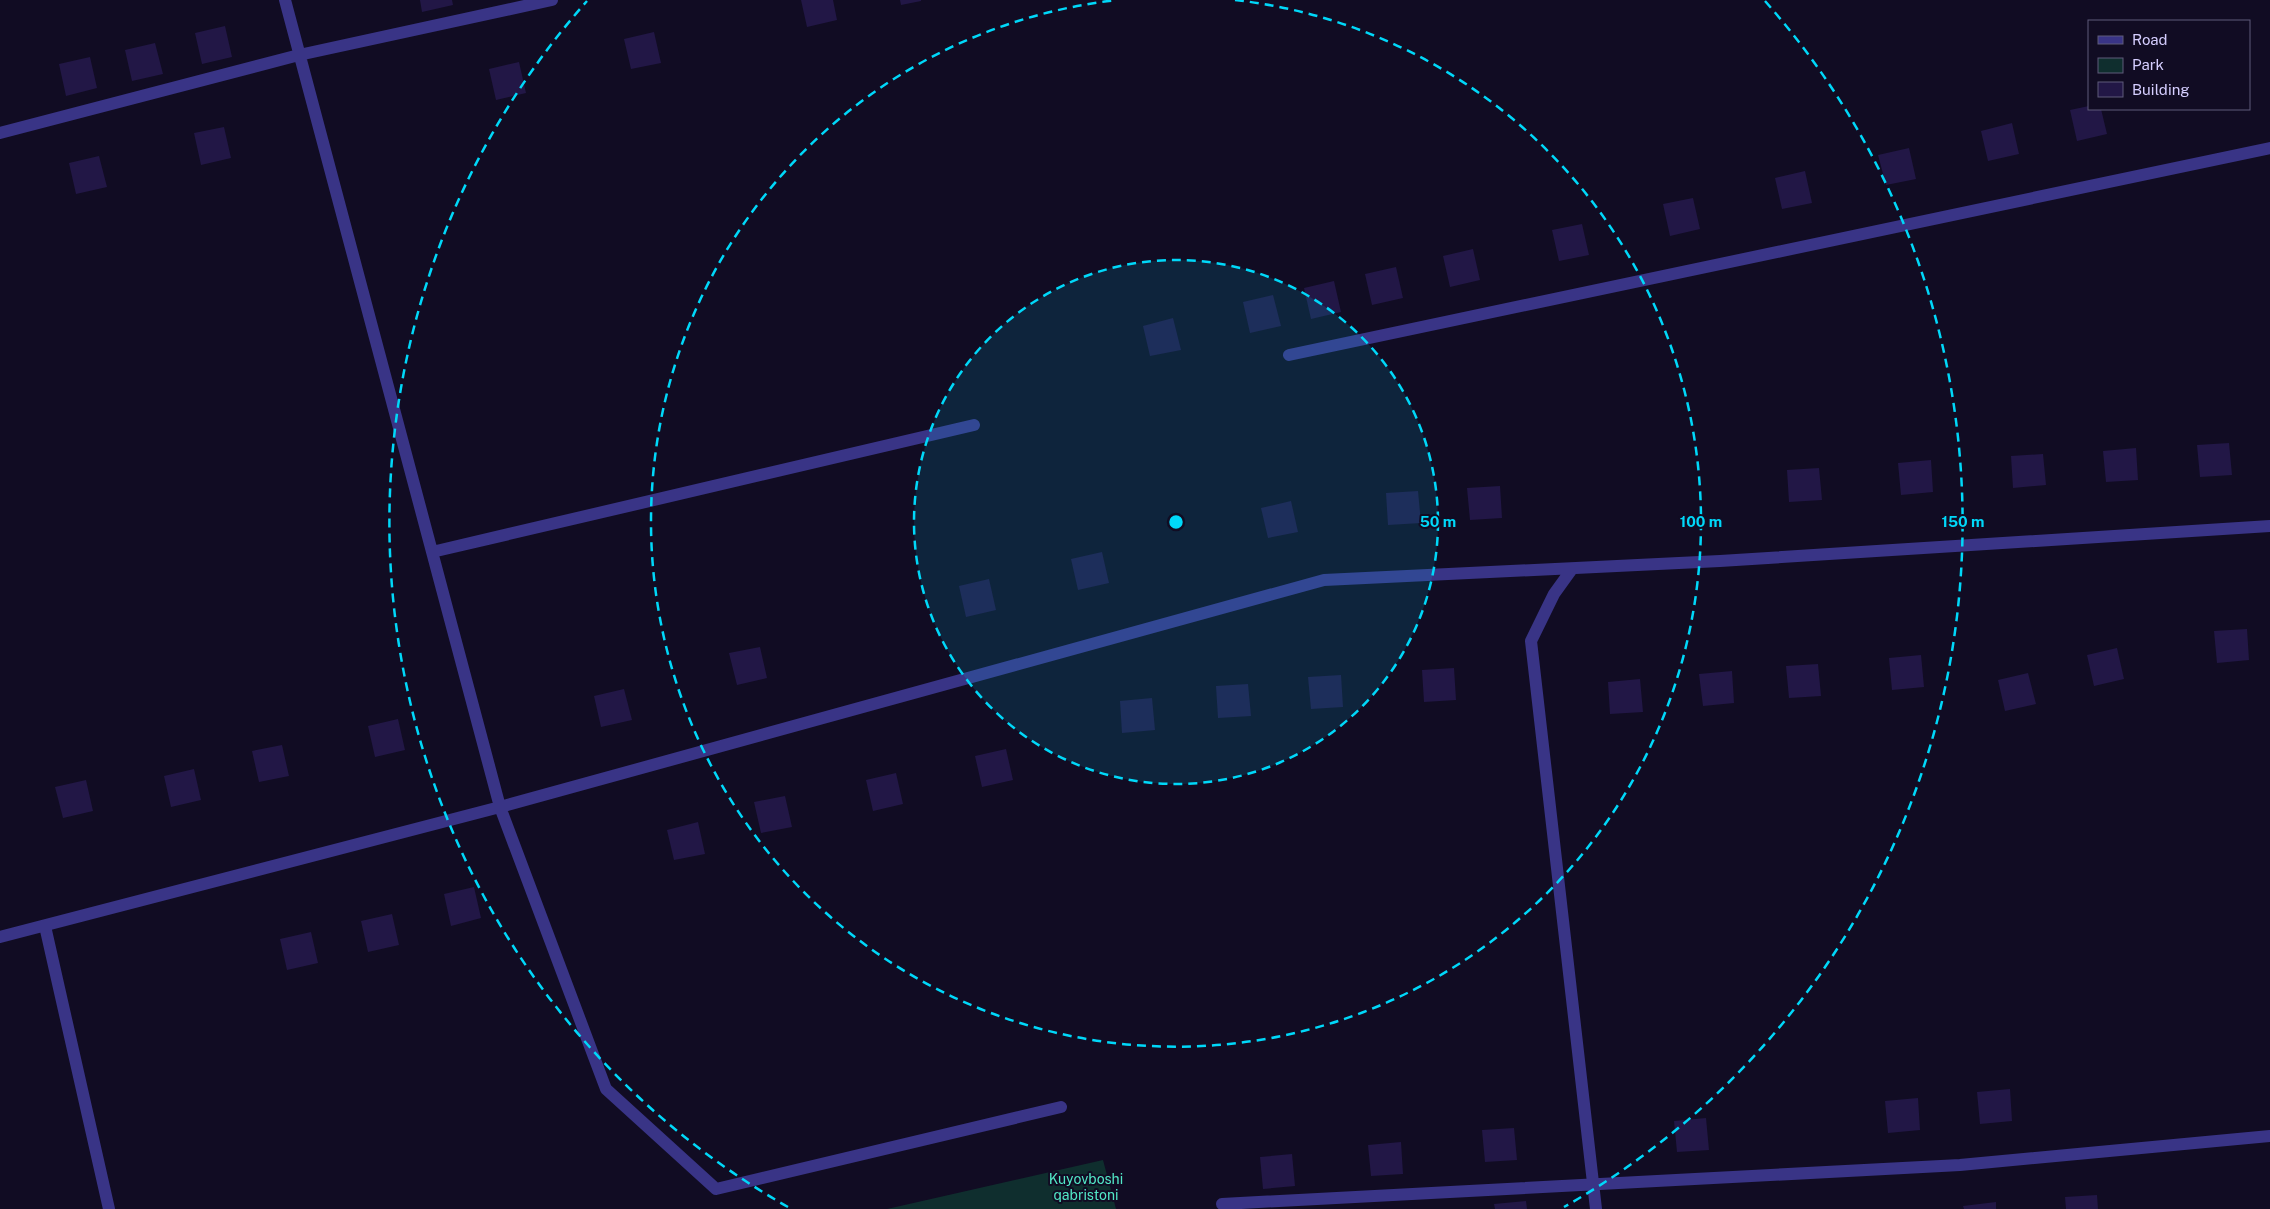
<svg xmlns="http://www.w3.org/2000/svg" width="2270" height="1209" viewBox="0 0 2270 1209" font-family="'Public Sans',sans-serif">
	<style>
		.green { fill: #0f2e2e }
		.building { fill: #221746 }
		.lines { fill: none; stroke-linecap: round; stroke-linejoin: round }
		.minor { stroke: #393486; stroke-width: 12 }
		.ring { fill: none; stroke: #00d8f9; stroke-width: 2.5; stroke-dasharray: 9 6 }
		.labels { text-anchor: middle; stroke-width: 4; stroke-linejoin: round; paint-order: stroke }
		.park-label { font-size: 14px; fill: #52e8c7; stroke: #110c23 }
		.centre { fill: #00d8f9; stroke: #110c23; stroke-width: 2.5 }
		.ring-label { font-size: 15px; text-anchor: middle; font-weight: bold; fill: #00d8f9; stroke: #110c23; stroke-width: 4; stroke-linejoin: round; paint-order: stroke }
	</style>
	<rect width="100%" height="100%" fill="#110c23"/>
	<path class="green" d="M1103 1160 1116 1209H887Z"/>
	<path class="building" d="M420 0H452L453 5 422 12Z
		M801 0H833L837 20 807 27Z
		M900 0H921V1L901 5Z
		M225 26 232 57 202 64 195 33Z
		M654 32 661 63 631 69 624 39Z
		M155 43 163 74 132 81 125 50Z
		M90 57 97 88 66 96 59 64Z
		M519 62 526 93 496 100 489 69Z
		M2089 106V109H2101L2107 134 2077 141 2070 110Z
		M2012 123 2019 154 1988 161 1981 131Z
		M224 127 231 158 201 165 194 133Z
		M1909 148 1916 179 1886 185 1878 155Z
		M99 156 107 187 76 194 69 163Z
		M1805 171 1812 203 1782 209 1775 178Z
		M1693 198 1700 229 1670 236 1663 204Z
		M1582 224 1589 255 1559 261 1552 230Z
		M1473 249 1480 280 1450 287 1443 256Z
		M1396 267 1403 298 1372 305 1365 274Z
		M1334 281 1341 312 1311 319 1304 288Z
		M1273 295 1281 326 1250 333 1243 302Z
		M1173 318 1181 350 1150 356 1143 326Z
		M2229 443 2232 475 2200 477 2197 445Z
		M2136 448 2138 480 2106 482 2103 451Z
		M2043 454 2046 485 2013 488 2011 456Z
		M1931 460 1933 492 1901 495 1898 463Z
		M1819 468 1822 500 1789 502 1787 470Z
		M1500 486 1502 518 1470 520 1467 488Z
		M1418 491 1421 523 1388 525 1386 493Z
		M1291 501 1298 532 1268 538 1261 508Z
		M1102 552 1109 583 1078 590 1071 559Z
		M989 579 996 610 966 617 959 586Z
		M2247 629 2249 660 2217 663 2214 631Z
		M760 647 767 678 737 685 729 653Z
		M2117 648 2124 679 2094 686 2087 655Z
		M1921 655 1924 687 1892 690 1889 658Z
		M1818 664 1821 696 1789 698 1786 666Z
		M1454 668 1456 700 1424 702 1422 670Z
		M1732 671 1734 703 1703 706 1699 674Z
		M2028 673 2036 704 2005 711 1998 680Z
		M1341 675 1343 707 1311 709 1308 677Z
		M1640 679 1643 712 1610 714 1608 682Z
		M1248 684 1251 716 1218 718 1216 686Z
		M624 689 632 720 601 727 594 696Z
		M1152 698 1155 730 1122 733 1120 701Z
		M398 719 405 750 375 757 368 726Z
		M282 745 289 776 259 782 252 751Z
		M1006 749 1013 780 982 787 975 756Z
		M194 769 201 800 171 807 164 776Z
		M896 773 903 804 873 811 866 780Z
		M86 780 93 811 63 818 55 787Z
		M785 796 792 827 761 833 754 802Z
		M698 822 705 854 674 860 667 830Z
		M474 887 481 918 451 926 444 894Z
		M392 914 399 945 368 952 361 921Z
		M311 932 318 963 287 970 280 939Z
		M2010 1089 2012 1121 1980 1124 1977 1092Z
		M1918 1098 1920 1130 1888 1133 1885 1101Z
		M1706 1118 1709 1150 1677 1152 1674 1121Z
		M1514 1128 1517 1160 1485 1162 1482 1130Z
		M1401 1142 1403 1174 1371 1176 1368 1145Z
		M1292 1154 1295 1186 1263 1189 1260 1157Z
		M2097 1195 2098 1209H2066L2065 1197Z
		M1526 1201 1527 1209H1495L1494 1204Z
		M1996 1202V1209H1964L1963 1206Z"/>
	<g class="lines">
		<path class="minor" d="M285 0 500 807 606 1089 716 1189 1061 1107
			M0 133 299 55 552 0
			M1289 355 2270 148
			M432 552 974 425
			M1572 569 1554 594 1531 641 1596 1209
			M45 926 109 1209
			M0 937 500 807 1324 580 1720 561 2270 526
			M1222 1204 1960 1165 2270 1136"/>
	</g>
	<circle cx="1176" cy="522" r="262" fill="#00d8f9" fill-opacity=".12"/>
	<g class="ring">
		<circle cx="1176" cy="522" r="262"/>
		<path d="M1235 0A525 525 0 1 1 1117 0"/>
		<path d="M788 1207A787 787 0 0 1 587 1M1765 1A787 787 0 0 1 1564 1207"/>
	</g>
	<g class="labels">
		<g class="park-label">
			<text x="1086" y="1184">Kuyovboshi<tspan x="1086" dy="16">qabristoni</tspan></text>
		</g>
	</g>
	<circle cx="1176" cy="522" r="8" class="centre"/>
	<g class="ring-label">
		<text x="1438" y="527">50 m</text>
		<text x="1701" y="527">100 m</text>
		<text x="1963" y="527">150 m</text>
	</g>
	<rect x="2088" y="20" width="162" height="90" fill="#110c23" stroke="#5f5a7b"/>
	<rect x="2098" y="36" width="25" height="8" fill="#393486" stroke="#5f5a7b"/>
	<text x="2132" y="45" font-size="15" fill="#d5ceff">Road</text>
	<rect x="2098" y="58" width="25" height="15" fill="#0f2e2e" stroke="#5f5a7b"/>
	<text x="2132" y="70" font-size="15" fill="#d5ceff">Park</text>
	<rect x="2098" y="82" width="25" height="15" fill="#221746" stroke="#5f5a7b"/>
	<text x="2132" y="95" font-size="15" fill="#d5ceff">Building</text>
</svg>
